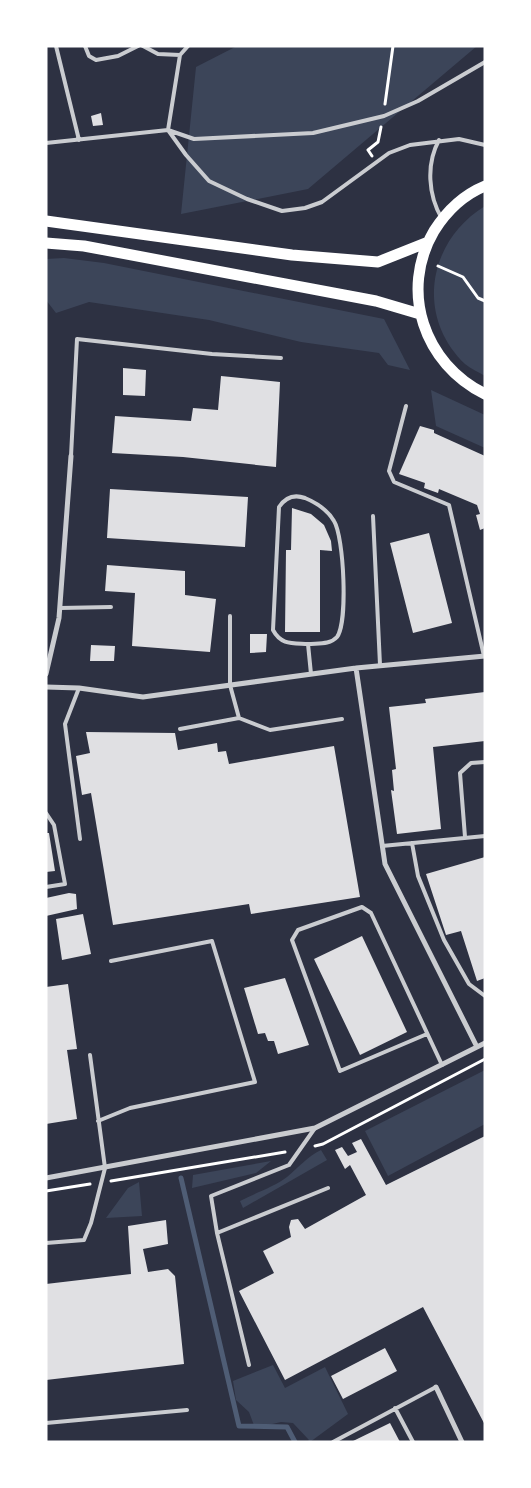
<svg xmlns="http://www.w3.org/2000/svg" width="531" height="1488" viewBox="0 0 531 1488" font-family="'Source Sans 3',sans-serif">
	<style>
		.green { fill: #3c4559 }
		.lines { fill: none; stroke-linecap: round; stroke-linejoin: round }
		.stream { stroke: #4f5d75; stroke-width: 5 }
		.building { fill: #e0e0e3 }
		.path { stroke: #fff; stroke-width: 3 }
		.service { stroke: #caccd0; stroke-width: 4 }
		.minor { stroke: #caccd0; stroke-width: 5 }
		.primary { stroke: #fff; stroke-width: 11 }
	</style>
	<rect width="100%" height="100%" fill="#2d3142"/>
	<path class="green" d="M237 46H477L308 189 181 214 196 67Z
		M485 206V376C479 372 471 369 465 364 415 316 428 241 485 206Z
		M64 258 104 263 384 319 410 370 388 365 379 353 301 342 209 320 89 302 56 313 46 300V259Z
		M431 390 485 415V448L436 426Z
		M485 1070V1124L388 1176 365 1131Z
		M321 1150 327 1160 243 1208 240 1201C255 1193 274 1187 287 1177 298 1168 308 1156 321 1150Z
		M271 1161 256 1173 192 1188 193 1175Z
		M139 1182 142 1216 106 1218 128 1188Z
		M273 1365 285 1388 325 1367 348 1414 310 1442H307L309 1440 293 1423 281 1422 255 1428 249 1412 236 1400 233 1381Z"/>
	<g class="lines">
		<path class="stream" d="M181 1178 239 1426 287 1427 295 1442"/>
	</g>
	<path class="building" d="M101 113 103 125 93 126 91 116Z
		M123 368 146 370 145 396 123 395Z
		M221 376 280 382 276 467 183 457 112 453 115 416 191 421 193 408 218 410Z
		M420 426 434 430V433L485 456V528L480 530 476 515 480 514 477 505 439 489 438 493 424 488 425 483 399 474Z
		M110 489 248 497 245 547 107 538Z
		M292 508 311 514 324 525 331 541 332 551 320 550V632H285L286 550H291Z
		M429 533 452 623 413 633 390 543Z
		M107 565 185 571V595L216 599 210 652 132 646 135 593 105 591Z
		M250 634H267L266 652 250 653Z
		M91 645 115 646 114 661H90Z
		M485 692V741L433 747 441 829 397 834 391 790 394 791 392 770 396 769 389 707 426 703 425 699Z
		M86 732 175 733 178 750 217 743 218 752 226 751 229 764 334 746 360 897 251 914 249 904 113 925 91 793 82 795 76 756 90 753Z
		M46 833H49L55 871 46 872Z
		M485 857V978L477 981 461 931 446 935 426 874Z
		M69 893 76 894 77 909 46 916V898Z
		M83 914 91 954 62 960 56 919Z
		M362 936 407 1032 360 1055 314 959Z
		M285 978 309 1045 278 1054 274 1041H268L265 1033 258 1034 244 988Z
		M68 984 77 1049 67 1050 77 1119 46 1124V987Z
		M485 1136V1425L423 1307 285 1380 239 1291 274 1273 263 1251 291 1237 289 1227 291 1220 298 1219 305 1229 366 1195 350 1165 345 1169 335 1150 342 1147 348 1156 357 1152 352 1143 361 1139 386 1185Z
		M166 1220 168 1244 143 1249 148 1272 168 1269 175 1276 184 1364 46 1380V1284L131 1274 128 1226Z
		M385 1348 397 1371 343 1399 331 1376Z
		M390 1423 400 1442H351Z"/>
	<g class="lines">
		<path class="path" d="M385 104 393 46
			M372 156 368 150 378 142 381 127
			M438 266 463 277 478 298 485 301
			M315 1146 323 1144 485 1059
			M111 1181 285 1152
			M46 1191 90 1184"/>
		<path class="service" d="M56 46 79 140
			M85 46 89 56 96 60 118 56 138 46
			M143 46 158 54 180 55
			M180 55 168 130 186 155 209 181 247 199 282 211 305 208 322 202 389 153 410 145 459 139 485 145
			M180 55 188 46
			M439 140C426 164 428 195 442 219
			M46 143 168 130 194 139 313 133 384 116 418 101 485 62
			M406 406 389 471 394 482 449 505 484 656
			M71 456 77 339 212 354 281 358
			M373 516 380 665
			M60 608 111 607
			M230 616V685L239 718 270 730 342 719
			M308 644C292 643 281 645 273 630L279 507C285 498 294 494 305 498 317 503 327 509 334 521 344 537 348 622 337 637 330 645 318 643 308 644L311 674
			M79 688 65 724 80 839
			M180 729 239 718
			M46 813 54 825 65 884 46 887
			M465 837 460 773 471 763 485 762
			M412 843 418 876 444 940 469 984 485 996
			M382 846 485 836
			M427 1034 340 1071 292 940 298 930 362 907 371 913 442 1065
			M98 1121 130 1108 255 1082 212 941 111 961
			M217 1233 328 1188
			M46 1243 84 1240 91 1223 105 1168 90 1055
			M249 1365 217 1233 211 1196 289 1165 315 1128
			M395 1408 413 1442
			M46 1423 187 1410
			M333 1442 436 1387"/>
		<path class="minor" d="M356 668 385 864 477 1047
			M46 674 59 618 71 456
			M46 687 79 688 143 697 356 668 485 656
			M46 1178 315 1128 485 1043
			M436 1387 462 1442"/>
		<path class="primary" d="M485 186C463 195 446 212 434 231 399 291 424 364 485 394
			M46 221 292 255 378 262 428 242
			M46 243 84 246 376 301 420 314"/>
	</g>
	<rect width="531" height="1488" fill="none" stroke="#ffffff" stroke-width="95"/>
</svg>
